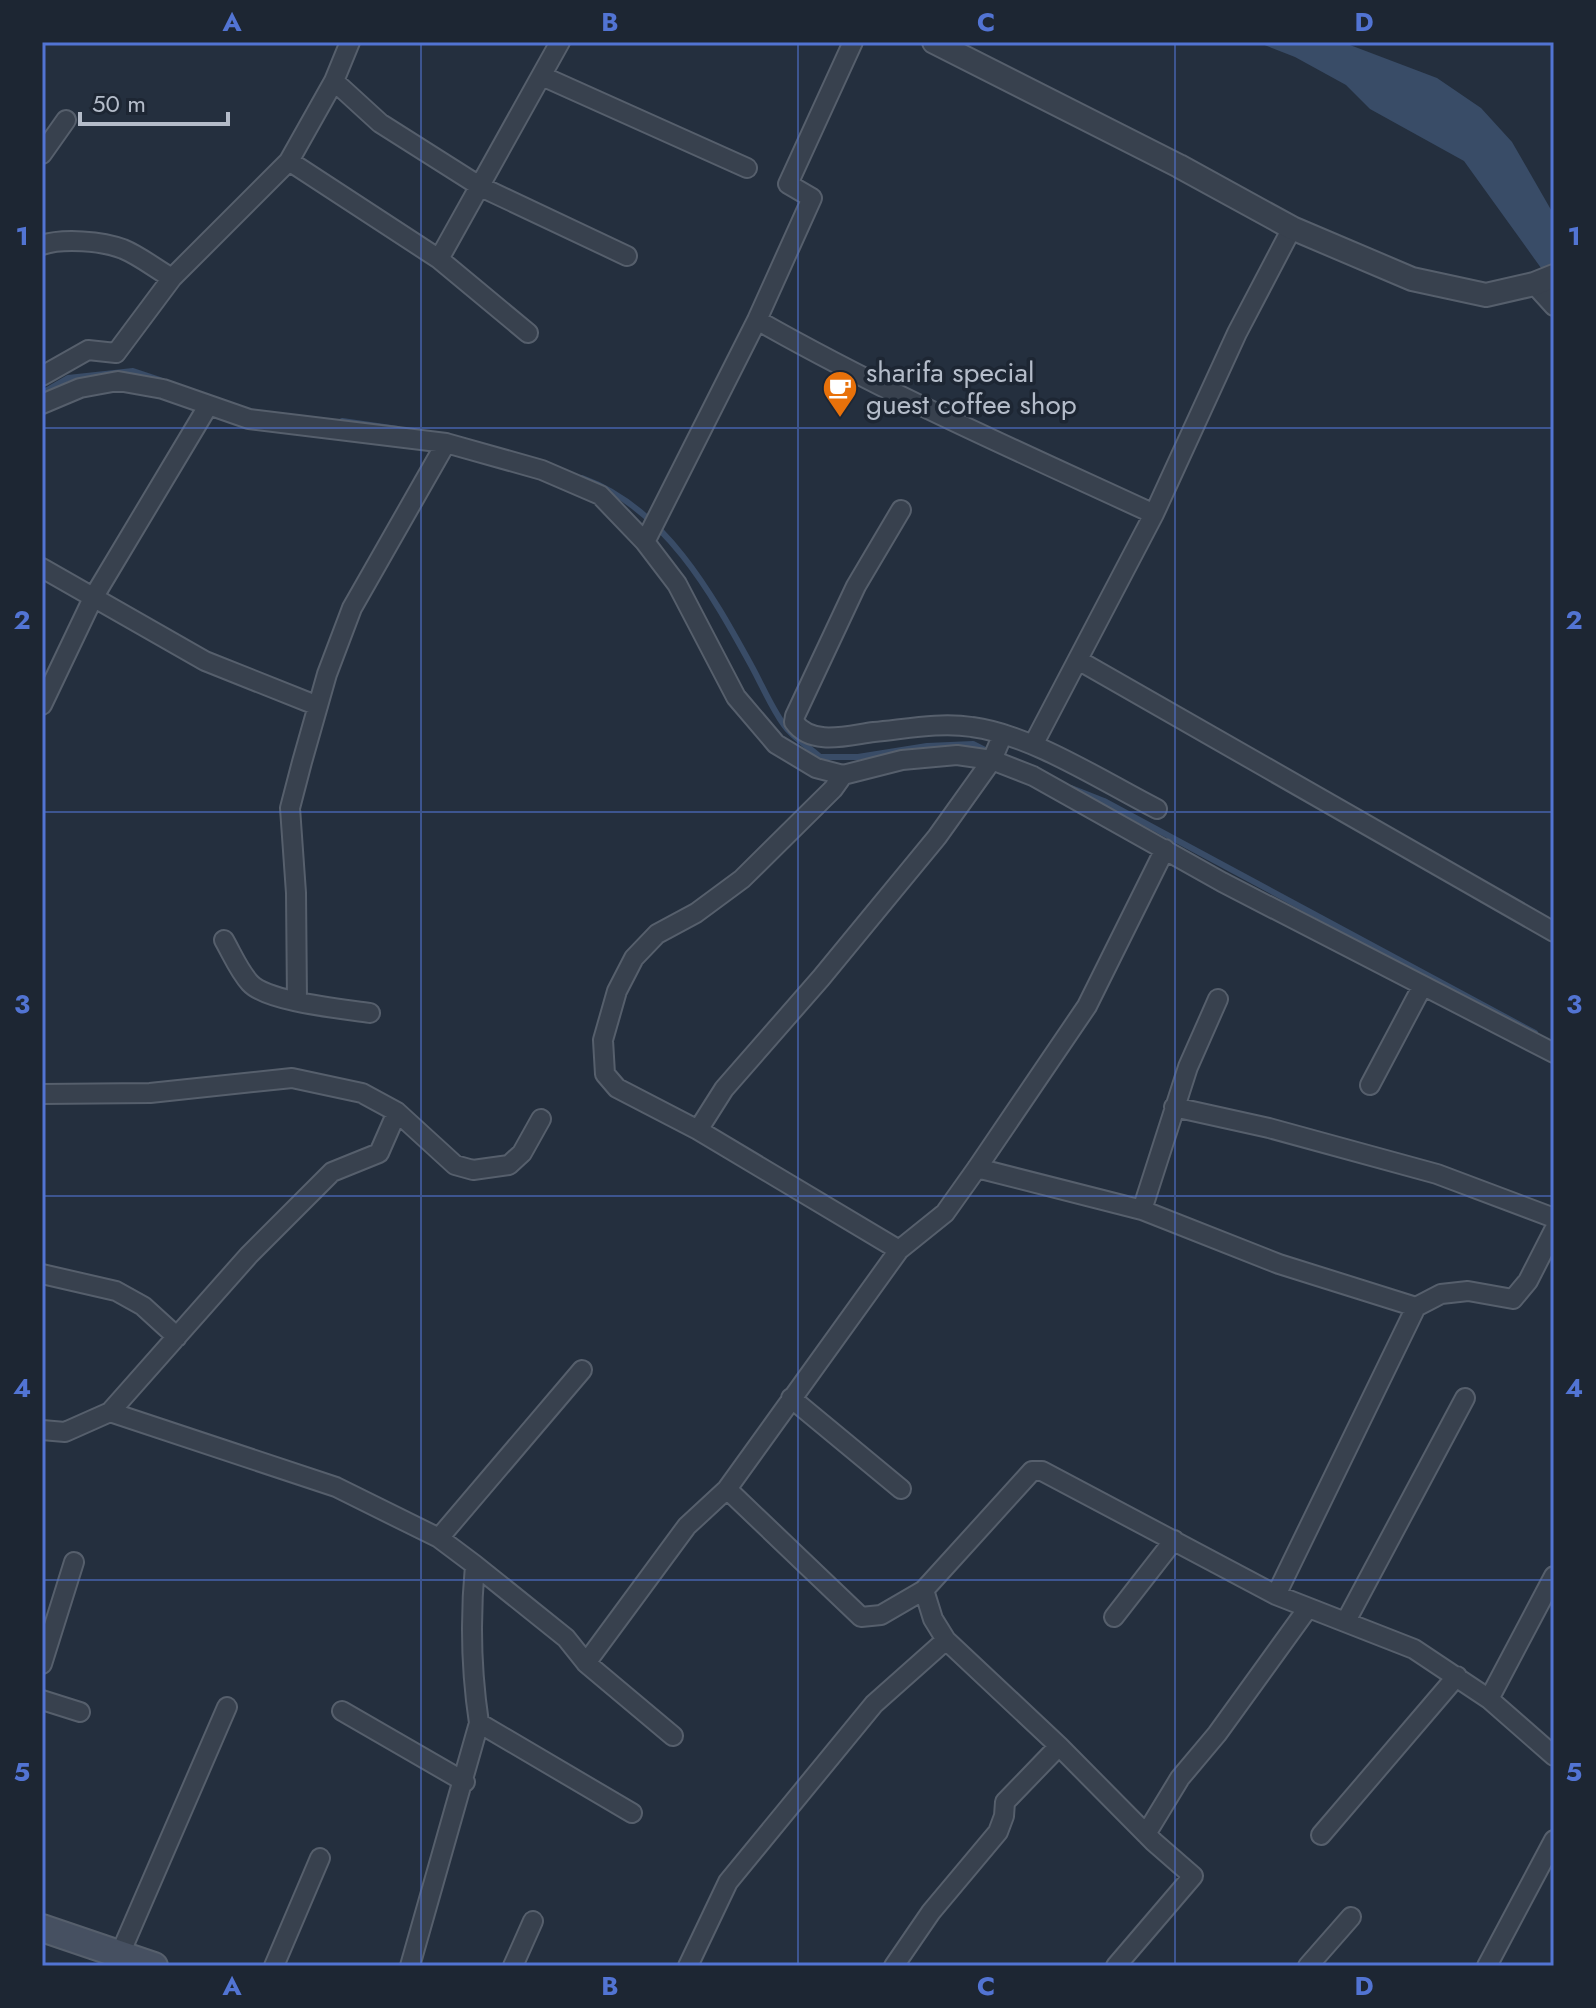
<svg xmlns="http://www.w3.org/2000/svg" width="1596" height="2008" viewBox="0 0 1596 2008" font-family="Jost,sans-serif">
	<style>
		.water { fill: #394c67 }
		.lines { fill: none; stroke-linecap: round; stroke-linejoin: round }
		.stream { stroke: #394c67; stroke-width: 6 }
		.minor-casing { stroke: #565f6c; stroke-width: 22 }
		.tertiary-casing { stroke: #565f6c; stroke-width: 26 }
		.secondary-casing { stroke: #565f6c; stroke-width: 30 }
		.minor { stroke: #38414e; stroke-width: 18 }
		.tertiary { stroke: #38414e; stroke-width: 22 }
		.secondary { stroke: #465061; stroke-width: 26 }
		.grid { fill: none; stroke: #5274d3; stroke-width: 2; stroke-opacity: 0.55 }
		.labels { text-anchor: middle; stroke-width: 7; stroke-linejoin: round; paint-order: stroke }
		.poi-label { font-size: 28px; fill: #b4bcc9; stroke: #1d2633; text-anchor: start }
		.neatline { fill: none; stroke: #5274d3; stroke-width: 3 }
		.grid-label { font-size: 26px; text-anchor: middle; font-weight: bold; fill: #5274d3 }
	</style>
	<rect width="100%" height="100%" fill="#242f3e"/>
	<path class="water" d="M1257 42H1342L1437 78 1481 108 1512 142 1554 215V286L1464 161 1370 109 1346 85 1295 57Z"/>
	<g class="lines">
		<path class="stream" d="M42 393 68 378 133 371 160 380
			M342 421 398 429
			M582 478C664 507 712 594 751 665 762 685 771 707 784 725 792 737 809 747 820 757H858L927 746 973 744 991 753
			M1071 788 1104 801 1535 1033"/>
		<defs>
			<path id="minor" d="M542 76 747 168
				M334 81 380 123 481 187 627 256
				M42 154 66 120
				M289 161 439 259 528 333
				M42 245C63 238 102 241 123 249 140 256 156 269 172 278
				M439 259 560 42
				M1534 284 1554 306
				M757 320C885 393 1020 452 1154 514
				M42 376 88 350 116 353 172 278 289 161 334 81 350 42
				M42 404 80 388 118 381 163 389 249 419 446 443 542 470 600 495 645 542 677 584 736 697 776 744 816 768 843 775 902 760 957 755 992 760 1033 776 1222 882 1554 1053
				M901 510 856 586 795 716 794 722C812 747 849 735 874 732 906 729 940 722 972 727 1032 735 1102 781 1157 809
				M645 542 757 320 812 198 788 184 853 42
				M42 568 205 661 318 706
				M1078 660 1554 932
				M42 705 93 598 208 406
				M1033 745 1154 514 1237 333 1292 228
				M843 775 833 789 742 879 696 913 657 934 634 958 617 991 603 1040 605 1074 617 1088 698 1130 899 1250
				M224 940C232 954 239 971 250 983 267 1002 344 1009 370 1013
				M297 1001 296 893 290 808 302 762 327 674 352 608 446 443
				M1370 1085 1422 987
				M42 1094 150 1093 292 1078 362 1093 397 1112 455 1165 473 1170 509 1165 522 1153 541 1119
				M1174 1107 1269 1128 1437 1174 1554 1218
				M698 1130 724 1089 821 978 937 837 992 760 1003 734
				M977 1168 1142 1210 1279 1264 1416 1307
				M1142 1210 1188 1067 1218 999
				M42 1274 116 1291 143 1306 177 1337
				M791 1398 901 1489
				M110 1412 336 1487 439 1538 475 1565C470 1618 471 1670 479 1723L410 1966
				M42 1430 65 1432 110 1412 249 1255 332 1172 379 1153 397 1112
				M727 1489 861 1617 881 1615 924 1590 1032 1471H1042L1276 1595 1414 1649 1489 1699 1554 1756
				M439 1538 582 1370
				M475 1565 566 1638 586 1663 673 1736
				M924 1590 933 1619 946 1640 1059 1746 1154 1842 1193 1876 1116 1966
				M1276 1595 1416 1307 1441 1294 1468 1291 1513 1299 1528 1281 1554 1230
				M1114 1617 1174 1540
				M1346 1621 1465 1398
				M586 1663 687 1526 727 1489 899 1250 945 1213 977 1168 1087 1006 1165 849
				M42 1664 74 1562
				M1489 1699 1554 1576
				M42 1700 80 1712
				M342 1711 465 1782
				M479 1723 632 1813
				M1146 1834 1180 1778 1217 1734 1308 1608
				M1321 1835 1457 1676
				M120 1954 227 1707
				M274 1966 320 1858
				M513 1966 533 1921
				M688 1966 728 1882 874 1704 946 1640
				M894 1966 931 1912 998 1832 1004 1816 1005 1802 1059 1746
				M1308 1966 1351 1917
				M1487 1966 1554 1840"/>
			<path id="tertiary" d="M934 42 1179 166 1292 228 1412 279 1486 295 1534 284 1554 276"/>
			<path id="secondary" d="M42 1928 154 1966"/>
		</defs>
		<use href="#minor" class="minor-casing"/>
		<use href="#tertiary" class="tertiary-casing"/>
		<use href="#secondary" class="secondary-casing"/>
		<use href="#minor" class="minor"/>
		<use href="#tertiary" class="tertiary"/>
		<use href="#secondary" class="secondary"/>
	</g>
	<path class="grid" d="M421 42V1966M798 42V1966M1175 42V1966M42 428H1554M42 812H1554M42 1196H1554M42 1580H1554"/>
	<defs>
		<symbol id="cafe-pin" viewBox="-11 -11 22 30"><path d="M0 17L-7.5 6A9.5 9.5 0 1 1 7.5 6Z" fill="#e8710a" stroke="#1d2633"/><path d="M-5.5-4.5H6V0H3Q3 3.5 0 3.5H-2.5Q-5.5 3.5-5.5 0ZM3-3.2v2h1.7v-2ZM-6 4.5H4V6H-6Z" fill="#fff"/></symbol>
	</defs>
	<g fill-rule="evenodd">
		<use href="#cafe-pin" x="820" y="368" width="40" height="54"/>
	</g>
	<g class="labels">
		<g class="poi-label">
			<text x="866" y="382">sharifa special<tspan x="866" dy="32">guest coffee shop</tspan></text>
		</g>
	</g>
	<rect width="1596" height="2008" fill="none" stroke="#1d2633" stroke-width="88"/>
	<path d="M80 112v12h148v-12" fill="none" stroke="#b4bcc9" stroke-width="4"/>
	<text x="92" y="112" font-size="24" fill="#b4bcc9" stroke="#1d2633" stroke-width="6" paint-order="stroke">50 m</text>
	<rect x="44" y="44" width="1508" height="1920" class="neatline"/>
	<g class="grid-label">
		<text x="232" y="31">A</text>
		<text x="610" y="31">B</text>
		<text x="986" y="31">C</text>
		<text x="1364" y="31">D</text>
		<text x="22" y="245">1</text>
		<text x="1574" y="245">1</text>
		<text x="22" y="629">2</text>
		<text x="1574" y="629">2</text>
		<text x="22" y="1013">3</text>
		<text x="1574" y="1013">3</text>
		<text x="22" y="1397">4</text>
		<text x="1574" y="1397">4</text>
		<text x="22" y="1781">5</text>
		<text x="1574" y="1781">5</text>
		<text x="232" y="1995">A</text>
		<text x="610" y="1995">B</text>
		<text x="986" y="1995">C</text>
		<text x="1364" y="1995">D</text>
	</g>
</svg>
